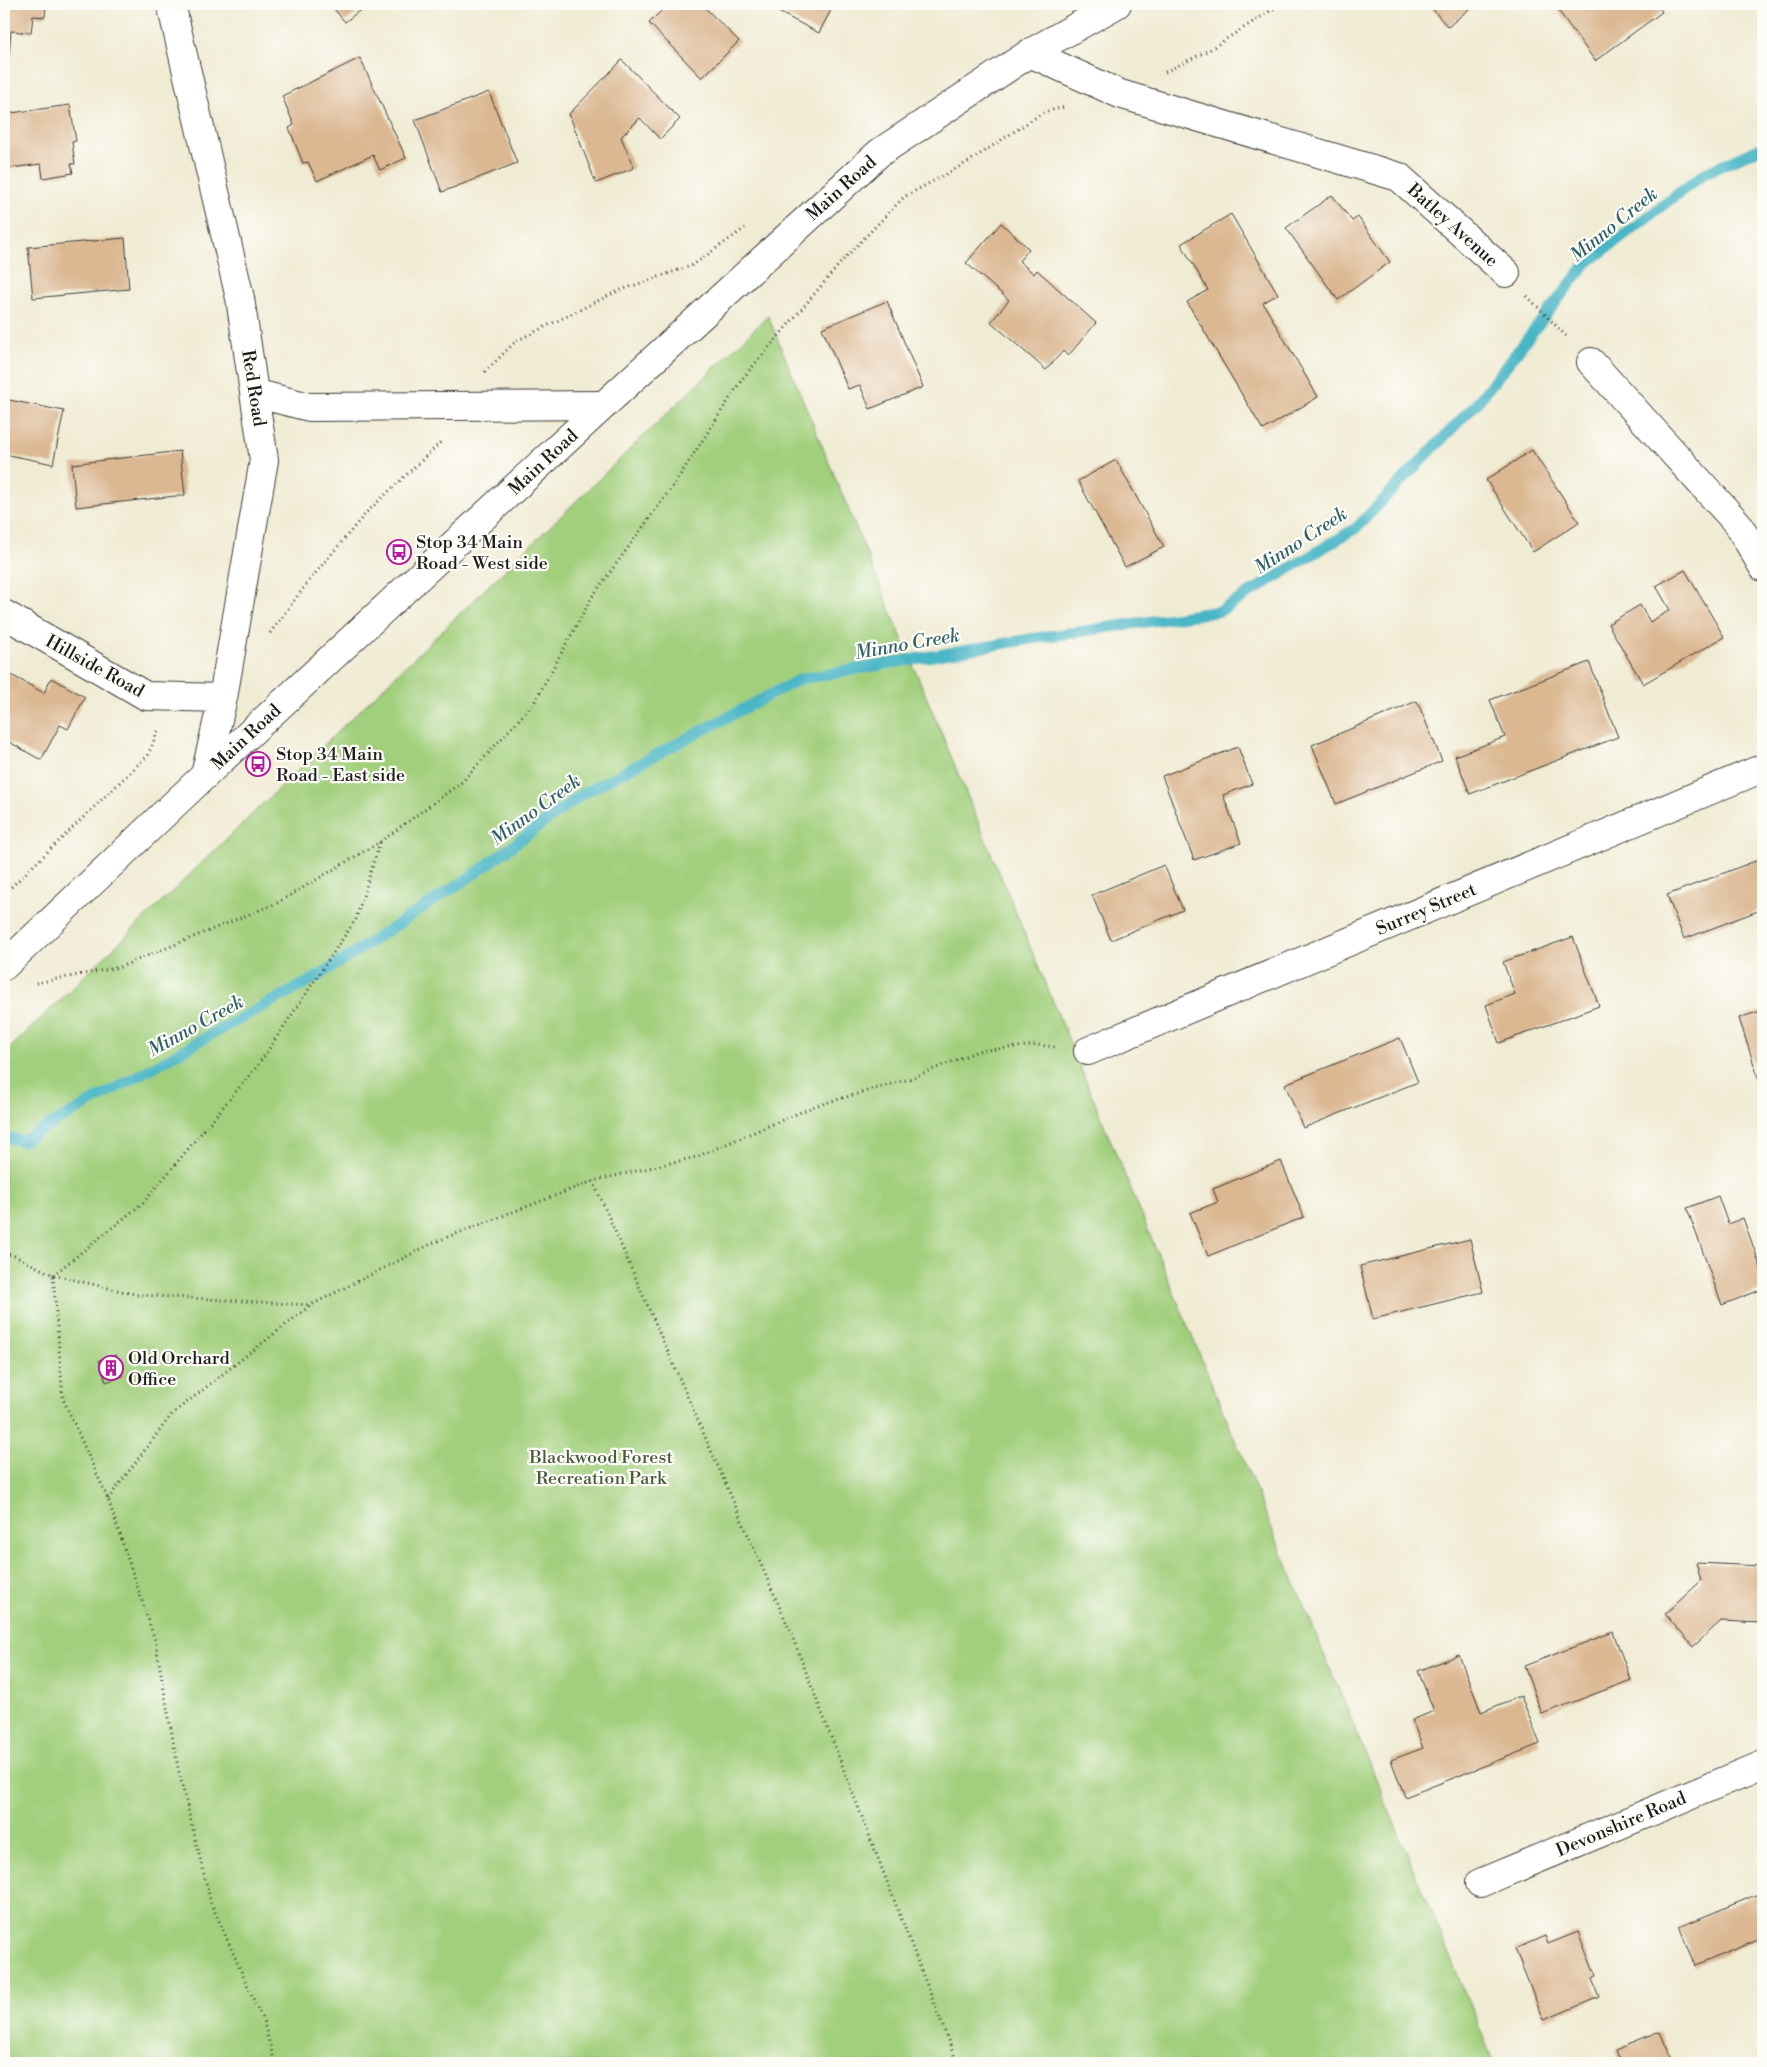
<svg xmlns="http://www.w3.org/2000/svg" width="1767" height="2067" viewBox="0 0 1767 2067" font-family="'Libre Bodoni',serif">
	<style>
		.green { fill: #a1cf7c; stroke: #5e764c }
		.lines { fill: none; stroke-linecap: round; stroke-linejoin: round }
		.stream { stroke: #4ab6c6; stroke-width: 11 }
		.building { fill: #dbb792 }
		.minor-casing { stroke: #3c3b37; stroke-width: 30 }
		.major-casing { stroke: #3c3b37; stroke-width: 30 }
		.path { stroke: #3c3b37; stroke-width: 3; stroke-dasharray: 1 4; stroke-linecap: butt }
		.minor { stroke: #fff; stroke-width: 28 }
		.major { stroke: #fff; stroke-width: 28 }
		.labels { text-anchor: middle; stroke-width: 4.5; stroke-linejoin: round; paint-order: stroke }
		.street-label { font-size: 18px; fill: #1c1c1c; stroke: #fdfcf7 }
		.poi-label { font-size: 18px; fill: #1c1c1c; stroke: #fdfcf7; text-anchor: start }
		.park-label { font-size: 18px; fill: #4b5b3e; stroke: #fdfcf7 }
		.water-label { font-size: 19px; font-style: italic; fill: #316168; stroke: #fdfcf7 }
	</style>
	<rect width="100%" height="100%" fill="#fdfcf7"/>
	<filter id="ink" filterUnits="userSpaceOnUse"><feTurbulence type="fractalNoise" baseFrequency=".02" numOctaves="2"/><feDisplacementMap in="SourceGraphic" scale="10" xChannelSelector="R" yChannelSelector="G"/><feConvolveMatrix kernelMatrix="1 2 1 2 8 2 1 2 1" color-interpolation-filters="sRGB"/></filter>
	<filter id="wash" filterUnits="userSpaceOnUse"><feTurbulence type="fractalNoise" baseFrequency=".0096" numOctaves="4" result="noise"/><feDisplacementMap in="SourceGraphic" scale="20" xChannelSelector="R" yChannelSelector="G"/><feGaussianBlur stdDeviation="1.12" result="paint"/><feColorMatrix in="noise" values="0 0 0 0 0 0 0 0 0 0 0 0 0 0 0 0 0 1.4 0 .05"/><feComposite in="paint" operator="in"/></filter>
	<g filter="url(#wash)">
		<rect width="100%" height="100%" fill="#f0ebd3"/>
		<path class="green" d="M768 316 1494 2063H4V1054Z"/>
		<g class="lines">
			<path class="stream" d="M4 1137 22 1141 214 1033 317 977 476 873 584 793 800 679 1036 638 1220 611 1356 528 1477 403 1585 265 1705 173 1763 147"/>
		</g>
		<g id="blocks">
			<path class="building" d="M4 4H46L45 17 33 16 31 33 11 31 8 69 4 68Z
				M330 4H368L345 22Z
				M668 4H701L739 41 702 78 649 23Z
				M763 4H834L819 33Z
				M1428 4H1475L1448 27Z
				M1567 4H1657L1662 12 1595 61 1558 10Z
				M360 58 406 158 380 170 373 155 317 181 308 162 303 163 289 128 294 125 282 96Z
				M622 60 680 119 660 139 640 118 621 137 634 168 596 183 569 114Z
				M489 92 517 163 442 192 415 120Z
				M70 105 76 141 72 142 75 164H71L73 173 43 178 41 164 4 169V114Z
				M1332 195 1352 221 1358 217 1390 262 1338 300 1286 228Z
				M1231 214 1278 294 1263 303 1318 397 1263 430 1187 302 1208 290 1181 244Z
				M1001 223 1029 249 1019 261 1034 274 1037 270 1096 323 1068 356 1063 351 1046 370 991 322 1009 300 966 263Z
				M125 238 129 289 33 298 28 247Z
				M887 301 923 387 870 409 860 385 848 389 822 328Z
				M4 399 64 411 53 464 4 454Z
				M1532 450 1579 522 1533 552 1486 480Z
				M180 451 185 495 76 507 72 464Z
				M1116 460 1164 547 1125 567 1078 481Z
				M1685 570 1724 637 1643 684 1608 624 1640 605 1650 622 1670 610 1656 586Z
				M1589 662 1618 737 1470 794 1455 756 1505 737 1490 700Z
				M4 671 44 693 51 678 85 697 68 729 60 725 41 760 4 739Z
				M1417 701 1442 761 1336 804 1312 745Z
				M1238 747 1252 784 1223 795 1241 843 1194 860 1162 776Z
				M1763 858V909L1684 939 1667 895Z
				M1164 865 1183 910 1111 940 1092 895Z
				M1573 937 1599 1006 1499 1043 1486 1005 1515 994 1503 962Z
				M1763 1010V1093L1739 1018Z
				M1400 1038 1418 1082 1303 1128 1285 1084Z
				M1281 1161 1304 1217 1208 1256 1190 1213 1218 1202 1213 1189Z
				M1718 1196 1728 1224 1743 1218 1763 1274V1289L1722 1305 1687 1208Z
				M1470 1239 1483 1292 1373 1319 1360 1266Z
				M116 1355 123 1376 106 1382 99 1360Z
				M1696 1563 1763 1566V1623L1721 1621 1693 1647 1665 1614 1701 1581Z
				M1613 1632 1631 1680 1542 1714 1524 1666Z
				M1459 1655 1481 1712 1521 1696 1540 1744 1405 1797 1391 1760 1423 1748 1412 1720 1434 1711 1418 1671Z
				M1763 1892V1938L1695 1966 1679 1927Z
				M1578 1932 1596 1977 1592 1979 1599 1997 1544 2020 1515 1949 1545 1936 1548 1944Z
				M1661 2032 1673 2063H1620L1615 2050Z"/>
		</g>
	</g>
	<g filter="url(#ink)">
		<use href="#blocks" fill-opacity="0" stroke="#3c3b37" stroke-width="1"/>
		<g class="lines">
			<defs>
				<path id="minor" d="M171 4 240 298 264 460 223 698 205 775
					M1030 53 1120 94 1399 177 1506 273
					M1591 362 1738 524 1763 567
					M254 393 309 407 604 405
					M4 614 146 696 223 698
					M1088 1051 1763 768
					M1480 1883 1763 1765"/>
				<path id="major" d="M4 966 205 775 604 405 879 153 1030 53 1117 4"/>
			</defs>
			<use href="#minor" class="minor-casing"/>
			<use href="#major" class="major-casing"/>
			<path class="path" d="M1165 72 1209 50 1281 4
				M1527 296 1568 338
				M485 372 516 341 618 291 693 265 745 228
				M270 633 308 582 366 513 442 441
				M4 894 148 755 159 728
				M36 983 120 967 277 903 380 842 462 782 534 703 592 597 675 483 743 378 844 259 904 197 968 162 1044 112 1065 107
				M593 1181 791 1633 957 2063
				M4 1254 13 1255 53 1275 63 1399 108 1499 155 1640 178 1768 211 1903 264 2023 275 2063
				M53 1275 143 1203 258 1065 356 919 380 842
				M54 1275 138 1295 310 1305
				M108 1499 172 1414 311 1305 435 1242 593 1181 696 1157 815 1106 909 1079 978 1051 1036 1045 1056 1047"/>
			<use href="#minor" class="minor"/>
			<use href="#major" class="major"/>
		</g>
	</g>
	<defs>
		<symbol id="bus-ring" viewBox="-11 -11 22 22"><circle r="9.5" fill="#fdfcf7" stroke="#b5179e" stroke-width="1.5"/><path d="M-5-6H5V4H4V6H2V4H-2V6H-4V4H-5ZM-3.5-4V0h7V-4ZM-3.5 1.2v1.5H-2V1.2ZM2 1.2v1.5H3.5V1.2Z" fill="#b5179e"/></symbol>
		<symbol id="building-ring" viewBox="-11 -11 22 22"><circle r="9.5" fill="#fdfcf7" stroke="#b5179e" stroke-width="1.5"/><path d="M-4-6H4V6H1V3H-1V6H-4ZM-2.5-4.3h1.7v1.8h-1.7ZM.8-4.3h1.7v1.8H.8ZM-2.5-1h1.7V.8h-1.7ZM.8-1h1.7V.8H.8Z" fill="#b5179e"/></symbol>
	</defs>
	<g fill-rule="evenodd">
		<use href="#bus-ring" x="385" y="538" width="28" height="28"/>
		<use href="#bus-ring" x="244" y="750" width="28" height="28"/>
		<use href="#building-ring" x="97" y="1354" width="28" height="28"/>
	</g>
	<g class="labels">
		<g class="street-label">
			<text transform="translate(841 188) rotate(-42)" y="6">Main Road</text>
			<text transform="translate(1453 225) rotate(42)" y="6">Batley Avenue</text>
			<text transform="translate(254 388) rotate(81)" y="6">Red Road</text>
			<text transform="translate(543 462) rotate(-43)" y="6">Main Road</text>
			<text transform="translate(95 666) rotate(29)" y="6">Hillside Road</text>
			<text transform="translate(246 737) rotate(-43)" y="6">Main Road</text>
			<text transform="translate(1426 909) rotate(-23)" y="6">Surrey Street</text>
			<text transform="translate(1621 1824) rotate(-23)" y="6">Devonshire Road</text>
		</g>
		<g class="poi-label">
			<text x="416" y="548">Stop 34 Main<tspan x="416" dy="21">Road - West side</tspan></text>
			<text x="276" y="760">Stop 34 Main<tspan x="276" dy="21">Road - East side</tspan></text>
			<text x="128" y="1364">Old Orchard<tspan x="128" dy="21">Office</tspan></text>
		</g>
		<g class="park-label">
			<text x="601" y="1463">Blackwood Forest<tspan x="601" dy="21">Recreation Park</tspan></text>
		</g>
		<g class="water-label">
			<text transform="translate(1613 224) rotate(-39)" y="7">Minno Creek</text>
			<text transform="translate(1300 540) rotate(-33)" y="7">Minno Creek</text>
			<text transform="translate(907 643) rotate(-10)" y="7">Minno Creek</text>
			<text transform="translate(535 809) rotate(-36)" y="7">Minno Creek</text>
			<text transform="translate(195 1025) rotate(-29)" y="7">Minno Creek</text>
		</g>
	</g>
	<rect width="1767" height="2067" fill="none" stroke="#fdfcf7" stroke-width="20"/>
</svg>
